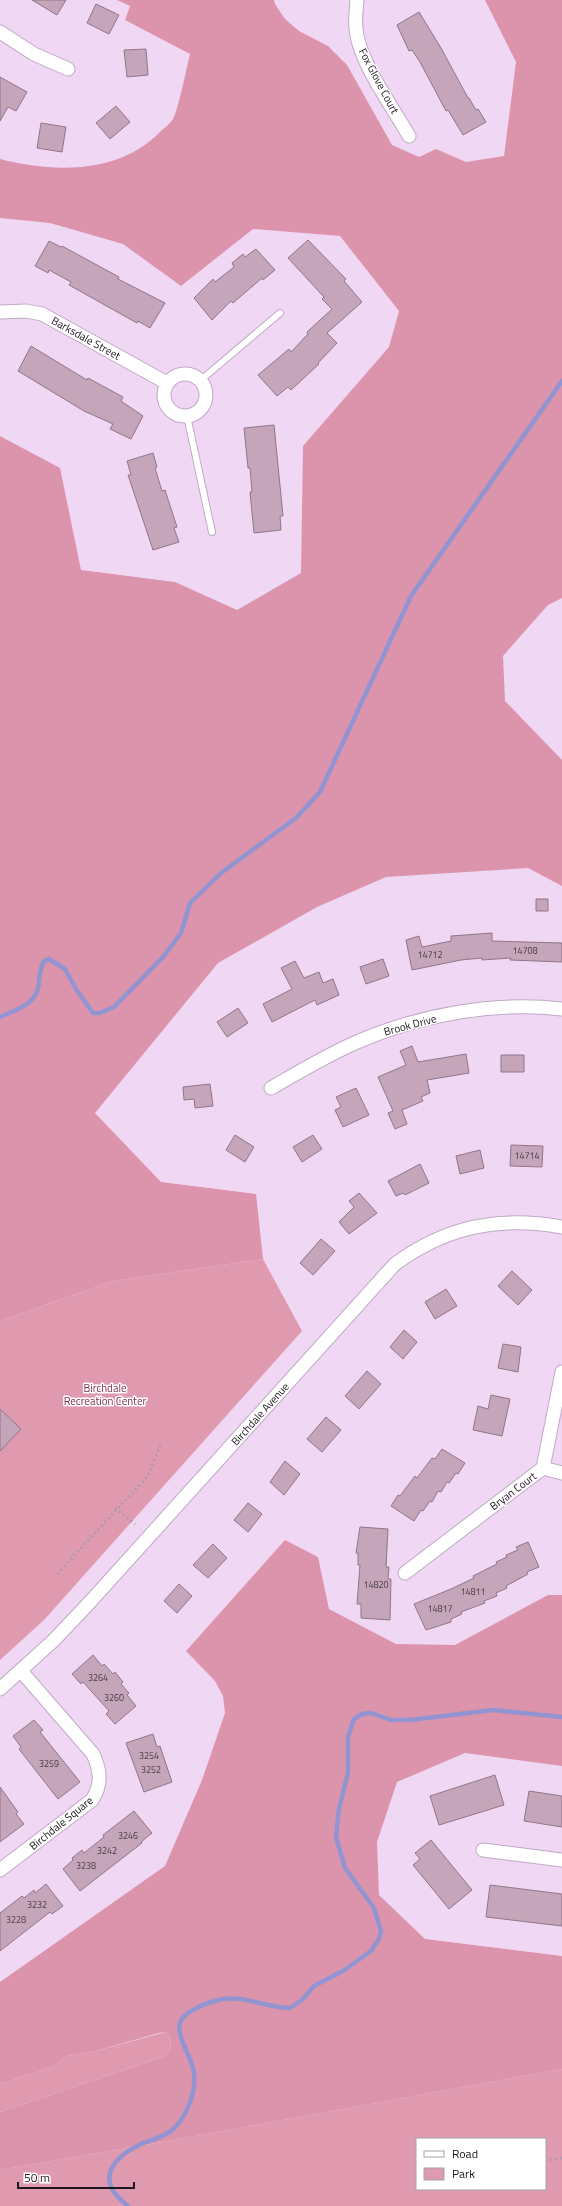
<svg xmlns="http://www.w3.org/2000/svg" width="562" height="2206" viewBox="0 0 562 2206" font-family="'Titillium Web',sans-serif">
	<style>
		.green { fill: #e09ab0; fill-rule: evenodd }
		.forest { fill: #db94ab }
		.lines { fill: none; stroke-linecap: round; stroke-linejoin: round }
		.stream { stroke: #9294d1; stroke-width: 4.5 }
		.building { fill: #c4a5b9; stroke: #927588 }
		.lane-casing { stroke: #bfa9c4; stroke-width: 8 }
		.street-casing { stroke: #bfa9c4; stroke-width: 15 }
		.path { stroke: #ac99b0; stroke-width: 2.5; stroke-dasharray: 2 3; stroke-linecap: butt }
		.lane { stroke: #fff; stroke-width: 6 }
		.street { stroke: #fff; stroke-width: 13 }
		.labels { text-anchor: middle; stroke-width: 3; stroke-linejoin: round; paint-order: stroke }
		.number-label { font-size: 9px; fill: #483a46 }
		.street-label { font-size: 11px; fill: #1e161f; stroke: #fff }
		.park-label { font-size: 11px; fill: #802d4e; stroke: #fff }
	</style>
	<rect width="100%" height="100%" fill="#f0d8f5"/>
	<path class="green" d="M263 1259 302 1331 44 1620 0 1660V1321L113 1281Z
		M166 2032 170 2036 171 2048 166 2056 0 2112V2084L55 2066 67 2056 92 2052Z
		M562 2069V2206H0V2170L196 2136ZM417 2139H545V2189H417Z"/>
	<path class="forest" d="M117 0H274L275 4 285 19 299 31 328 46 347 65 392 145 419 157 436 149 466 162 504 156 516 62 485 0H562V598L548 605 503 656 505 701 562 760V886L528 868 386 877 317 907 218 963 95 1113 161 1182 256 1194 263 1259 113 1281 0 1321V436L60 468 81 570 175 582 237 610 301 573 303 446 389 347 399 311 340 236 253 229 181 286 123 244 50 223 0 218V159C54 173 119 174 160 132 164 128 170 124 173 119 178 111 187 66 190 54L125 20 130 6Z
		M285 1540 318 1557 329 1609 396 1644 455 1645 548 1595H562V1766L465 1753 397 1782 377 1842 379 1895 425 1939 562 1956V2069L196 2136 0 2170V2112L166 2056 171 2048 170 2036 166 2032 159 2033 92 2052 67 2056 55 2066 0 2084V1982L165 1866 202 1780 225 1713 223 1696 215 1681 186 1651Z"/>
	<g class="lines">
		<path class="stream" d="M0 1017C13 1011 35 1005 38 988 40 978 39 970 44 961L49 959 65 969 76 989 93 1013H100L114 1007 163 957 181 933 190 903 221 873 296 818 320 792 411 596 562 381
			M128 2206C96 2182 109 2160 139 2145 154 2138 168 2137 178 2124 189 2110 196 2090 194 2073 191 2049 163 2025 193 2010 203 2004 212 2001 224 1999 246 1996 268 2008 290 2008L302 2000 314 1986 343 1971 371 1951 379 1939 381 1931 374 1908 345 1868 336 1837 339 1809 348 1773V1737L354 1719 362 1714 371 1713 391 1720H410L493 1710 562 1717"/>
	</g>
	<path class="building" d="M32 0H66L57 15Z
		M96 4 119 15 109 34 87 23Z
		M419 12 441 48 468 98H469L476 110 478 109 486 122 463 135 448 110 446 111 420 62 412 50 409 51 397 25Z
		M146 49 148 75 127 77 124 50Z
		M0 77 27 92 16 111 8 107 0 121Z
		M116 106 130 122 110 139 96 123Z
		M41 123 66 127 62 152 37 148Z
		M308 240 346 279 344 281 362 302 327 333 337 343 318 363 319 364 291 390 288 387 277 396 258 375 289 349 291 352 308 334 307 332 332 309 322 299 324 297 288 258Z
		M49 241 61 247 62 246 119 277 118 279 165 303 150 328 138 321 137 323 69 285 71 282 49 270 48 273 35 266Z
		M256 249 275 270 263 280 262 278 233 303 231 301 212 320 194 298 213 279 215 282 234 267 232 263 243 254 245 257Z
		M31 346 87 380 88 378 123 397 121 401 143 416 131 439 110 429 113 424 84 411 18 371Z
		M274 425 283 516H280L281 530 254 533 250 492H252L250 468H248L244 428Z
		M153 453 157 467 155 468 162 491 165 490 177 527 174 528 179 542 153 550 128 475H131L127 461Z
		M536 899H548V911H536Z
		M492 933V941L562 943V962L510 960 511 958 482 960V958L461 960 412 970 406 940 419 936 422 947 451 941V936Z
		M383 959 389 976 366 984 360 967Z
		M295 961 304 978 319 972 323 983 333 979 339 995 317 1005 315 1000 272 1022 263 1004 292 989 281 968Z
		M238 1008 248 1023 227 1037 217 1022Z
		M412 1046 418 1062 466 1054 469 1073 427 1080 430 1093 421 1097 423 1101 402 1110 407 1124 395 1129 388 1113 393 1111 378 1077 406 1065 400 1051Z
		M501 1055H524V1072H501Z
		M210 1084 213 1106 195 1108 194 1099 184 1100 183 1087Z
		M356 1088 369 1115 343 1127 335 1110 341 1107 336 1097Z
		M235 1135 254 1147 245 1162 226 1150Z
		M313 1135 322 1149 302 1162 293 1147Z
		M511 1145 543 1146 542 1167 510 1166Z
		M480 1150 484 1168 460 1174 456 1156Z
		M420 1164 429 1183 405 1195 403 1193 396 1196 388 1181Z
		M359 1193 377 1213 349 1234 339 1222 354 1207 349 1201Z
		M321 1239 335 1251 313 1275 300 1263Z
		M512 1271 532 1290 518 1305 498 1286Z
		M446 1289 457 1306 435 1319 425 1302Z
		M404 1330 417 1342 403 1359 390 1347Z
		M503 1344 521 1347 518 1372 498 1368Z
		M367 1371 381 1384 359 1409 345 1396Z
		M491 1395 510 1399 502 1436 473 1430 478 1406 488 1409Z
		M0 1409 21 1429 0 1451Z
		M326 1417 341 1430 322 1452 307 1439Z
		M442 1449 465 1463 458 1474 456 1473 449 1483 447 1482 441 1492 438 1491 432 1502 430 1501 423 1511 421 1510 414 1521 391 1506 398 1495 400 1496 415 1476 417 1478 432 1458 435 1459Z
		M285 1461 300 1474 284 1495 270 1482Z
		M248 1503 262 1514 248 1532 234 1520Z
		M360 1527 388 1529 386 1567H389L388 1579H391L390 1620 361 1618V1604H357L360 1565H358V1553H356Z
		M528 1542 539 1567 527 1572 528 1574 506 1586 507 1588 496 1593 497 1596 484 1601 485 1603 461 1612 462 1614 451 1619V1622L426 1630 414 1604 451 1589 474 1578 473 1576 497 1564 496 1562 507 1557 506 1555 518 1550 516 1547Z
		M213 1544 227 1558 208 1578 193 1565Z
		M179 1584 192 1596 177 1613 164 1601Z
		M93 1655 102 1666 104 1664 113 1674 115 1672 123 1682 121 1684 129 1693 127 1695 136 1706 115 1724 106 1714 109 1711 92 1692 83 1682 81 1684 72 1674Z
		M34 1720 43 1730 40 1732 80 1782 58 1799 19 1749 21 1747 13 1736Z
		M153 1734 157 1747 160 1746 172 1782 144 1792 126 1743Z
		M495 1775 504 1805 439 1825 430 1796Z
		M0 1787 18 1812 16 1814 24 1824 0 1842Z
		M529 1791 562 1796V1827L524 1821Z
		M134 1811 152 1833 141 1842 142 1843 80 1891 63 1869 73 1860 72 1858 82 1850 84 1853 104 1837 103 1835Z
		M431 1840 472 1890 449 1909 413 1865 420 1859 415 1853Z
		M46 1884 63 1906 52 1914 50 1912 0 1951V1913L22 1896 24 1898 34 1890 35 1893Z
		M490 1885 562 1894V1926L486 1917Z"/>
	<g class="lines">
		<defs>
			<path id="lane" d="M201 380 280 313
				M187 416 212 532"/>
			<path id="street" d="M357 0C356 14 354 27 358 40 364 67 394 110 409 136
				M0 32 34 54 68 69
				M0 312 26 311 42 314 167 383
				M164 395a21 21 0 1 1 42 0a21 21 0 1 1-42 0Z
				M271 1088C299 1072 327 1055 357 1042 419 1015 495 1001 562 1009
				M543 1468 562 1473
				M405 1573 543 1468 562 1372
				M0 1689 54 1640 90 1602 395 1264C447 1226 499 1216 562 1227
				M483 1850 562 1860
				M0 1870 92 1800C102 1784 101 1772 93 1754L21 1671"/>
		</defs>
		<use href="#lane" class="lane-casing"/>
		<use href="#street" class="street-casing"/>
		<path class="path" d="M115 1508 135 1524
			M57 1574 147 1477 161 1443
			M545 2161 562 2158"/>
		<use href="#lane" class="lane"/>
		<use href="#street" class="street"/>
	</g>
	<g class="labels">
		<g class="number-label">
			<text x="525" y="954">14708</text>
			<text x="430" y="958">14712</text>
			<text x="527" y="1159">14714</text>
			<text x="376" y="1588">14820</text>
			<text x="473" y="1595">14811</text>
			<text x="440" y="1612">14817</text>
			<text x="98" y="1681">3264</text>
			<text x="114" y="1701">3260</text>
			<text x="149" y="1759">3254</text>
			<text x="49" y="1767">3259</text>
			<text x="151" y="1773">3252</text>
			<text x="128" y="1839">3246</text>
			<text x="107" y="1854">3242</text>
			<text x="86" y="1869">3238</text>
			<text x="37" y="1908">3232</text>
			<text x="16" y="1923">3228</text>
		</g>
		<g class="street-label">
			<text transform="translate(379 81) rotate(62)" y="4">Fox Glove Court</text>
			<text transform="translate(86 338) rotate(29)" y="4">Barksdale Street</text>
			<text transform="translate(410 1025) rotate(-15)" y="4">Brook Drive</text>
			<text transform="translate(260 1414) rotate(-48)" y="4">Birchdale Avenue</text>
			<text transform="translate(513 1491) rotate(-37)" y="4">Bryan Court</text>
			<text transform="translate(61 1823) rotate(-39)" y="4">Birchdale Square</text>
		</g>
		<g class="park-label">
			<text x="105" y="1392">Birchdale<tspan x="105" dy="13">Recreation Center</tspan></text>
		</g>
	</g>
	<rect x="416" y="2138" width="130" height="52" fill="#ffffff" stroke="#a5a2a5"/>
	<rect x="424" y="2151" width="20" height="6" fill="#ffffff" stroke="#a5a2a5"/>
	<text x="452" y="2158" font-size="12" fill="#1e161f">Road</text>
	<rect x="424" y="2168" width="20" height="12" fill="#e09ab0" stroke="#a5a2a5"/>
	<text x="452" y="2178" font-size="12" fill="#1e161f">Park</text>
	<path d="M18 2182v6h116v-6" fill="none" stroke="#1e161f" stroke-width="2"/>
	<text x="24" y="2182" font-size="12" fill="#1e161f" stroke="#ffffff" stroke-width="3" paint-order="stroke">50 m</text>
</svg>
